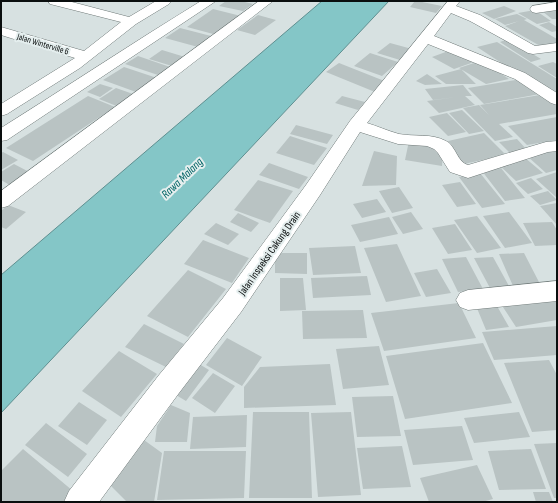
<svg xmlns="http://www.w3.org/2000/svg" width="558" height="503" viewBox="0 0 558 503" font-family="'Sofia Sans Condensed',sans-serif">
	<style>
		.water { fill: #84c6c7; stroke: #5f8f90 }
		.building { fill: #b9c3c3 }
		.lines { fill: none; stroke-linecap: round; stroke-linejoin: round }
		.minor-casing { stroke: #6f7978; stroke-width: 1 }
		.tertiary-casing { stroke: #6f7978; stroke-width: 1 }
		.minor { fill: #fff; fill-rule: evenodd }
		.tertiary { fill: #fff; fill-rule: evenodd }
		.labels { text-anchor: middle; stroke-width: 4; stroke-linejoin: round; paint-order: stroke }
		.far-street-label { font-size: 9px; fill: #0a0e0e; stroke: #e4eeee }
		.street-label { font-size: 11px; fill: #0a0e0e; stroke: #e4eeee }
		.water-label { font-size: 12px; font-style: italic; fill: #006465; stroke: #e4eeee }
	</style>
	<rect width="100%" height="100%" fill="#d7e1e1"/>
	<path class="water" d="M322 1H389L1 413V275Z"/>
	<path class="building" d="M226 1H241L253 4 243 11 219 6Z
		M415 1H417L442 6 436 13 410 7Z
		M504 6 516 11 494 19 482 13Z
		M213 9 241 16 217 35 187 27Z
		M535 10 551 21 537 24 518 13Z
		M557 10V19H552L542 11Z
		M517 14 527 19 524 20 557 39V43L542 47 505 26 519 21 505 25 495 19Z
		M258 15 276 20 255 35 237 30Z
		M549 22 557 27V31L552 32 539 25Z
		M180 28 211 36 198 47 165 38Z
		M508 39 541 59 531 62 500 42Z
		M497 42 557 79V99L477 47Z
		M390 43 412 49 400 60 377 53Z
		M162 50 185 57 172 66 149 59Z
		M451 50 474 62 454 69 432 57Z
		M370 53 398 62 382 76 354 66Z
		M138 56 170 67 158 75 125 64Z
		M480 61 497 71 509 79 486 84 459 68Z
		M553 62 557 64V78L538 66Z
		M339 63 387 82 375 92 326 72Z
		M124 67 157 78 136 92 103 80Z
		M461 69 476 84H446L435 76Z
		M427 74 442 84 425 85 416 81Z
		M522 79 540 94 484 104 468 88Z
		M100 84 113 88 100 97 87 92Z
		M463 85 472 96H465L475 105 439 113 427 101 457 97 433 100 425 89Z
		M116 88 136 95 119 107 99 99Z
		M546 94 557 103V114L499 124 513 137 495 141 463 108 479 105 489 115 480 105Z
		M88 96 115 107 33 161 6 148Z
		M342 96 365 102 358 110 335 103Z
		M462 110 484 131 469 134 449 113Z
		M447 113 466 132 448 136 429 117Z
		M557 117V140L527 145 508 126Z
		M296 125 333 135 327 144 290 134Z
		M484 133 506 155 459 165 439 143Z
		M290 136 327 148 314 165 276 153Z
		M517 139 527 150 510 153 499 142Z
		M409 141 443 148 442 166 405 160Z
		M552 148 557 152V170L546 173 526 155Z
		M374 151 397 156 396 185 362 186Z
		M3 152 18 160 1 170V153Z
		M524 157 543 173 516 181 498 164Z
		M269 163 308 177 299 189 259 175Z
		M14 164 33 174 13 187 1 180V172Z
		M501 168 525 198 505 201 482 171Z
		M557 172V196L556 197 536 179Z
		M480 173 505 204 482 208 459 177Z
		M531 178 543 189 528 194 516 183Z
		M258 180 293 191 270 223 234 210Z
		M460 182 476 204 457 207 442 185Z
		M399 187 413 208 392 213 379 191Z
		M548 191 557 200 540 205 530 196Z
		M377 199 386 212 362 218 353 204Z
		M557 203V225L540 206Z
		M8 205 26 212 6 229 1 227V211Z
		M411 212 423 229 403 234 392 217Z
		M509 212 532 243 505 248 483 216Z
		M238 213 259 223 251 232 230 222Z
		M477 216 501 248 477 253 454 220Z
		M389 217 398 234 360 242 351 225Z
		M552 222 557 230V245L535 246 523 223Z
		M216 223 239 234 228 245 204 234Z
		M455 224 472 250 448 254 432 228Z
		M203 240 249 258 232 283 184 264Z
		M397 244 421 296 386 302 364 248Z
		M355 246 361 273 313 275 309 248Z
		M275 253H307V274L275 273Z
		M524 253 540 284 513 286 499 254Z
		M466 257 483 289 458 292 442 259Z
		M493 257 509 286 490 288 474 258Z
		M437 269 451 293 426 297 414 273Z
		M188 270 226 289 188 337 147 316Z
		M367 276 371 295 313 298 311 278Z
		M280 278H303L306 310 280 311Z
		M497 298H557V320L516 327Z
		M493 299 509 327 486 330 474 301Z
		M459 303 476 338 384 351 371 313Z
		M363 310 367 338 303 339 302 311Z
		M144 324 184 344 166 367 125 347Z
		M557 326V355L494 360 482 332Z
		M227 338 262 357 242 386 206 365Z
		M483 343 512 403 405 419 386 356Z
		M379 346 389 385 343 389 336 349Z
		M119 351 157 374 121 417 82 391Z
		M191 359 209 370 186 401 166 389Z
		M549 360 557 375V430L532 432 504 363Z
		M330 364 336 405 244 408V387L260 367Z
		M213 373 235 386 215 413 192 398Z
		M393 396 401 436 357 437 352 397Z
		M79 402 107 420 87 445 58 426Z
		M171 405 190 413 187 442H155L157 426Z
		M253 412H309L312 498H249Z
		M351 412 361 495 318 497 311 413Z
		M519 412 530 437 474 443 464 418Z
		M247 415 246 447 190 449 193 417Z
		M46 423 87 454 68 477 25 445Z
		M462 426 473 460 413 465 404 430Z
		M144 440 162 453 154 502H127L110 485Z
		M557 443V498H554L534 444Z
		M402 446 411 487 363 489 357 448Z
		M23 449 73 491 64 502H4L1 499V471Z
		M531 449 546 489 499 490 488 451Z
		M164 451H246L244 498 157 500Z
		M477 465 493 499 482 502H429L420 478Z
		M533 492H549L553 502H536Z"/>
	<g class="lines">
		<defs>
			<path id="minor" d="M48 1H68L129 17 156 1H171L169 4 136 24 80 68 7 114 1 116V104L75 58 1 35V27L84 51 121 22 50 4Z
				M259 1H273L8 206 1 208V191Z
				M448 1H460L456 6 480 15 535 46 557 43V51L533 54 528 53 470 21 451 13 434 36 525 73 557 93V105L551 103 515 79 428 44 367 123C377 126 388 131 399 134 415 137 431 133 446 141 456 146 457 162 468 165L546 142 557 141V151L548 152 468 178 450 172 438 153 434 149 427 146 398 144 360 132 320 195 241 312 179 393 99 502H64L69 491 159 375 223 298 306 185 350 121Z
				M557 2V10L536 13 532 12 530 9 532 6Z
				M557 281V301L468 310 460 307 456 300 460 293 468 290Z"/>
			<path id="tertiary" d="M201 1H216L7 140 1 141V128C68 86 134 42 201 1Z"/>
		</defs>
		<use href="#minor" class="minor-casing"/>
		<use href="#tertiary" class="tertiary-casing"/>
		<use href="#minor" class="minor"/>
		<use href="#tertiary" class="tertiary"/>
	</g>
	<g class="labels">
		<g class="far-street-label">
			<text transform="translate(43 44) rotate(17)" y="3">Jalan Winterville 6</text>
		</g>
		<g class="street-label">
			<text transform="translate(269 253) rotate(-55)" y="4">Jalan Inspeksi Cakung Drain</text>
		</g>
		<g class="water-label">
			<text transform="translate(182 178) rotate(-44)" y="4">Rawa Malang</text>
		</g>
	</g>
	<rect width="558" height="503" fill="none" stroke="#0a0e0e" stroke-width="4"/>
</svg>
